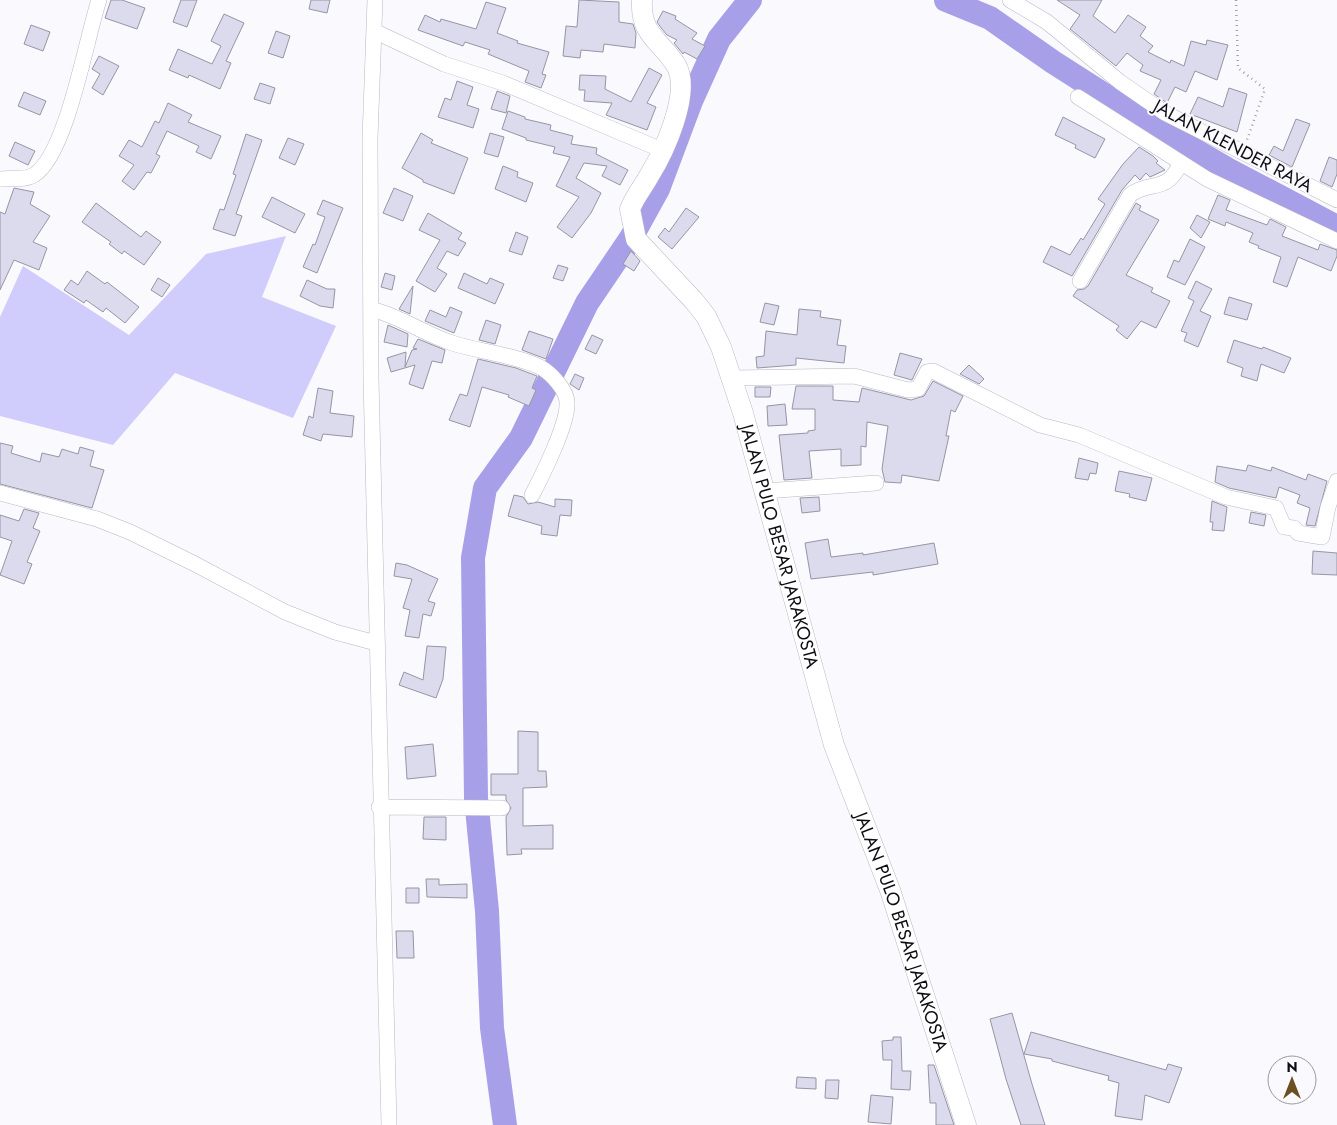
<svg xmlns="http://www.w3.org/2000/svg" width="1337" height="1125" viewBox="0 0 1337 1125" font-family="Jost,sans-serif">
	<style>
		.grass { fill: #d0cdfc }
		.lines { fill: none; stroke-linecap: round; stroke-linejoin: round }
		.river { stroke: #a7a0e9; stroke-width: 24 }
		.building { fill: #dcdbed; stroke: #9695a5 }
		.street-casing { stroke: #b8b8c9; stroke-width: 16 }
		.secondary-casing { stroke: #b8b8c9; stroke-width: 21 }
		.path { stroke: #a4a3a8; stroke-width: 2.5; stroke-dasharray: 1 4; stroke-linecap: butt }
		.street { stroke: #fff; stroke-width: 15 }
		.secondary { stroke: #fff; stroke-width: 20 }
		.labels { text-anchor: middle; stroke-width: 4; stroke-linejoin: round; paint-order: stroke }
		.street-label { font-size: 18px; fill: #0e0d13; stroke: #faf9fd }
	</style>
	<rect width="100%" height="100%" fill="#faf9fd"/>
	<path class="grass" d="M286 236 262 297 336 326 293 418 175 373 113 445 0 416V317L23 266 129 335 206 254Z"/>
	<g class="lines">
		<path class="river" d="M946 0 990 18 1053 62 1161 131 1227 169 1337 227
			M505 1125 492 1028 487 911 476 798 473 558 485 488 521 438 587 303 631 238 658 189 691 101 719 39 750 0"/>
	</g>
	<path class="building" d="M111 0H122L145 8 137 29 105 18Z
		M181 0H197L187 27 173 22Z
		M311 0H330L327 13 309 9Z
		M579 0 619 2V22L633 24 636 33 635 48 604 44 603 52 581 50 580 58 563 56 566 26 577 27Z
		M1057 0H1102L1093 16 1115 33 1128 15 1146 27 1140 36 1153 46 1148 52 1170 63 1171 60 1184 66 1191 41 1206 45 1207 40 1228 45 1217 80 1195 71 1186 92 1175 87 1167 103 1154 94 1161 80 1140 71 1143 65 1127 53 1116 66 1070 29 1080 15Z
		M486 2 506 8 497 33 518 41 517 43 549 52 542 74 546 75 541 88 525 82 529 71 488 54 490 50 465 42 463 46 418 30 425 15 440 22 441 19 476 29Z
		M663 11 676 16 675 19 697 33 692 39 705 46 697 59 684 52 683 54 674 43 677 40 667 35 662 29 657 22Z
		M224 14 244 23 226 61 231 63 220 89 189 75 188 78 169 70 178 49 212 64 221 46 211 41Z
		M31 25 50 32 43 51 24 44Z
		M276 31 290 36 283 58 268 53Z
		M99 56 119 66 103 95 92 88 100 74 92 69Z
		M649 68 662 75 647 103 656 107 647 130 606 115 612 103 584 101 585 90H579L580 75 606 76 605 89 631 102Z
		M457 81 473 87 467 105 479 109 473 128 438 117 445 98 451 100Z
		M260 83 275 88 270 104 254 99Z
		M1229 88 1247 94 1237 132 1190 114 1198 97 1223 107Z
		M497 91 510 96 506 113 491 109Z
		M24 92 46 101 40 115 18 106Z
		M168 103 192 115 188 122 221 136 211 159 196 152 199 146 167 131 156 154 160 156 151 173 147 172 134 190 122 181 134 165 119 156 129 140 142 147 155 121 159 123Z
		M508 111 525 117V119L551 125 550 130 573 136 571 144 597 148 596 154 628 170 620 185 602 176 607 166 584 163 576 178 601 193 591 213 572 238 557 227 579 197 556 186 570 157 553 153 555 147 526 140V138L502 129Z
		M1063 117 1105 139 1095 158 1075 148 1076 145 1055 135Z
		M1296 119 1310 124 1292 167 1269 155 1274 146 1283 151Z
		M421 133 433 140 431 143 468 158 454 194 423 182V180L402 168Z
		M490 133 504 137 498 157 484 153Z
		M246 134 262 140 236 214 242 216 235 236 213 229 220 209 224 210 236 175 233 174Z
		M288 138 304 144 295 165 279 158Z
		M15 142 35 151 28 165 9 156Z
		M1139 147 1153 156 1158 161 1156 163 1165 170 1150 177 1146 173 1140 180 1135 175 1122 190 1072 276 1043 262 1051 246 1070 255 1081 238 1083 240 1105 204 1098 199 1123 164Z
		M1329 157 1337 160V174L1332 187 1320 181Z
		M503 166 518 172 517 177 533 183 526 202 495 189Z
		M14 188 34 192 30 204 50 216 33 242 47 248 39 270 14 260 0 290V212L5 214Z
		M394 188 413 196 403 221 383 213Z
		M1218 195 1230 200 1226 210 1267 225 1270 219 1286 227 1282 236 1318 250 1320 244 1337 250V256L1331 271 1298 257 1287 287 1273 282 1281 257 1258 248 1259 246 1249 242 1253 233 1226 222 1225 226 1208 219Z
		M272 197 305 214 295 233 262 217Z
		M323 200 343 208 317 273 303 267 313 244 315 245 325 217 317 214Z
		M96 203 141 237 146 231 161 242 144 265 124 251 122 254 109 244 111 242 82 222Z
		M1136 203 1141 206 1139 210 1159 220 1126 275 1153 288 1151 292 1170 301 1156 328 1141 321 1127 339 1116 330 1119 326 1073 296 1077 290 1084 289 1088 286Z
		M686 208 699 217 672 249 658 237 665 228 669 232Z
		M428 213 462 233 458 239 466 243 458 256 447 251 437 268 447 274 435 292 416 281 440 240 419 230Z
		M1197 215 1210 222 1201 238 1190 228Z
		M516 232 528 237 522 255 509 251Z
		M1190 239 1205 247 1185 285 1167 277 1174 260 1179 262Z
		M631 251 640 261 634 271 623 264Z
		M558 265 568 268 563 281 553 278Z
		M87 271 105 284 107 282 139 307 125 323 106 308 103 312 86 300 84 303 64 290 71 280 78 285Z
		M385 273 395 276 392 290 381 287Z
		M464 273 487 284 490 278 504 284 495 304 458 288Z
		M158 278 170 285 162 297 151 290Z
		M307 280 327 289H335L333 308 320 306 300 296Z
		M1196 281 1212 289 1200 311 1211 316 1198 347 1184 341 1187 333 1181 331 1194 301 1188 298Z
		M413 286 410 314 399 309Z
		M1229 297 1252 304 1247 320 1224 314Z
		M765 303 779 306 774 325 760 322Z
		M450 307 462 312 454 333 425 321 430 310 446 317Z
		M799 309 821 311 820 317 841 320 837 345 846 346 844 363 796 358V365L757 368 756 357 764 356 766 331 797 335Z
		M486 320 501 325 495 344 479 340Z
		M388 325 408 334 407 347 384 342Z
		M529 331 553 339 546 359 522 350Z
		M592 335 603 340 596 354 585 349Z
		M418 339 445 350 442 363 432 361 423 389 409 384 415 365 391 372 387 358 406 352 405 367 412 350 417 349 413 348Z
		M1234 340 1262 349 1263 347 1291 358 1284 373 1261 364 1257 381 1241 376 1243 368 1227 362Z
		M900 353 922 359 912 380 894 375Z
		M478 359 516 368 537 376 532 388 536 390 529 406 508 397 509 395 482 387 470 427 449 420 460 394 467 396Z
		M969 365 984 379 979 384 960 374Z
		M575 374 584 378 579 390 570 384Z
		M933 381 963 396 955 412 951 410 946 436H949L939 481 902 475 901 483 885 482 882 469 888 426 867 422 866 447 861 446V465L841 466V449L809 451 812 478 784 480 779 435 808 433V431L815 430V409H792L796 386H833V400L859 402 862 388 911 400 924 396Z
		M755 387H771L770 397H755Z
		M318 388 333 391 330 413 354 416 352 437 323 434 321 441 303 435 309 416 313 418Z
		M785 404 787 425 768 426 767 406Z
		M0 443 13 446 11 453 40 462 42 453 59 457 62 449 78 454 80 447 94 451 90 466 104 470 92 508 0 484Z
		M1079 458 1098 463 1096 474 1090 473 1088 480 1075 478Z
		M1248 465 1271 471 1272 467 1306 480 1308 474 1327 481 1315 526 1306 525 1310 508 1297 503 1300 495 1279 487 1276 498 1229 488 1215 482 1217 466 1246 471Z
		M1119 471 1152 478 1146 501 1129 497 1130 494 1115 491Z
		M514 495 523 497 528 504 538 502 555 507V499L572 500 571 516 560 515 557 536 541 534 542 526 508 516Z
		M819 497 820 511 802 513 800 498Z
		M1212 501 1227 507 1224 531 1212 530 1213 522H1210Z
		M24 509 39 513 33 528 40 531 27 562 32 564 24 584 0 575 12 541 0 537V515L19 521Z
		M1251 512 1266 515 1264 526 1249 523Z
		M828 539 831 557 863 553V555L934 543 938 564 873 575V572L811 579 805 543Z
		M1313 551 1337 553V575L1312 574Z
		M396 563 407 565 438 579 428 601 435 603 431 616 423 614 419 638 405 636 410 610 403 608 412 579 394 576Z
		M427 646 446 647 443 679 436 698 399 685 404 672 423 680Z
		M518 731 538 732V771H546L547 787 523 788V826L553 825V849H521L522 854 507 855 506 817 511 808 506 800V795H491V774H518Z
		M433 744 436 776 407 779 405 747Z
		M424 817H446V840L423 839Z
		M426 879H439V885L467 884V898L427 897Z
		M406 888H419V903H406Z
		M396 931H413L414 958H397Z
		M1012 1013 1032 1084 1045 1125H1021L1006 1079 990 1019Z
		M1031 1032 1166 1070 1168 1064 1182 1068 1169 1103 1145 1095 1142 1120 1115 1116 1119 1083 1108 1080 1109 1076 1052 1061V1059L1024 1054Z
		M893 1037H901L902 1071H911L910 1090 891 1089 892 1060H883L882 1041 893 1040Z
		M928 1065H934L954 1125H936V1103H930Z
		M797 1077 816 1078V1089L796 1088Z
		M826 1080H839L838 1099 825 1098Z
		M871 1095 893 1097 891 1124 868 1122Z"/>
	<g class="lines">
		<defs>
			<path id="street" d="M375 0 370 139 371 379 389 1125
				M1010 0 1047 22 1120 82 1165 113 1337 200
				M374 31 444 64 503 83 662 150
				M1078 97 1207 179 1337 241
				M0 179C11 177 24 181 34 175 67 154 86 39 99 0
				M1080 281 1130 195C1152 179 1165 195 1181 163
				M371 309C400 316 424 334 452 343 480 352 512 354 540 367 551 373 567 390 567 403 568 424 542 476 532 495
				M732 378 854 376 908 390 918 389 927 372 933 371 1040 425 1079 435 1226 497 1276 508 1284 527 1294 528 1298 533 1322 537 1328 507 1337 481
				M765 491 876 483
				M0 493 97 519 130 532 195 564 285 612 335 632 376 643
				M379 807 502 808"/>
			<g id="secondary">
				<path id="s1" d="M642 0C640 35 660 40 676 65 692 92 664 152 649 176 643 187 634 198 630 209L636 239 694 301 706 316 721 347 743 413 834 745 890 890 966 1125"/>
			</g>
		</defs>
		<use href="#street" class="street-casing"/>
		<use href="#secondary" class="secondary-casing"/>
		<path class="path" d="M1236 0 1238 68 1265 89 1247 140"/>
		<use href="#street" class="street"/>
		<use href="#secondary" class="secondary"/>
	</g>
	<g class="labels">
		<g class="street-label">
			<text transform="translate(1233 146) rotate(28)" y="6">JALAN KLENDER RAYA</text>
			<text dy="6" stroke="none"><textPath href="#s1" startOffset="609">JALAN PULO BESAR JARAKOSTA</textPath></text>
			<text dy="6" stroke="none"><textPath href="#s1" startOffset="1014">JALAN PULO BESAR JARAKOSTA</textPath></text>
		</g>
	</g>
	<g transform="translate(1292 1080)"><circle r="24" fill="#faf9fd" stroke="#9c9b9f"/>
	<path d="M0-4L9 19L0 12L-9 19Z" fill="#6c5023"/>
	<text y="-8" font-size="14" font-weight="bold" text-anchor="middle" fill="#0e0d13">N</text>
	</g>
</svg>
